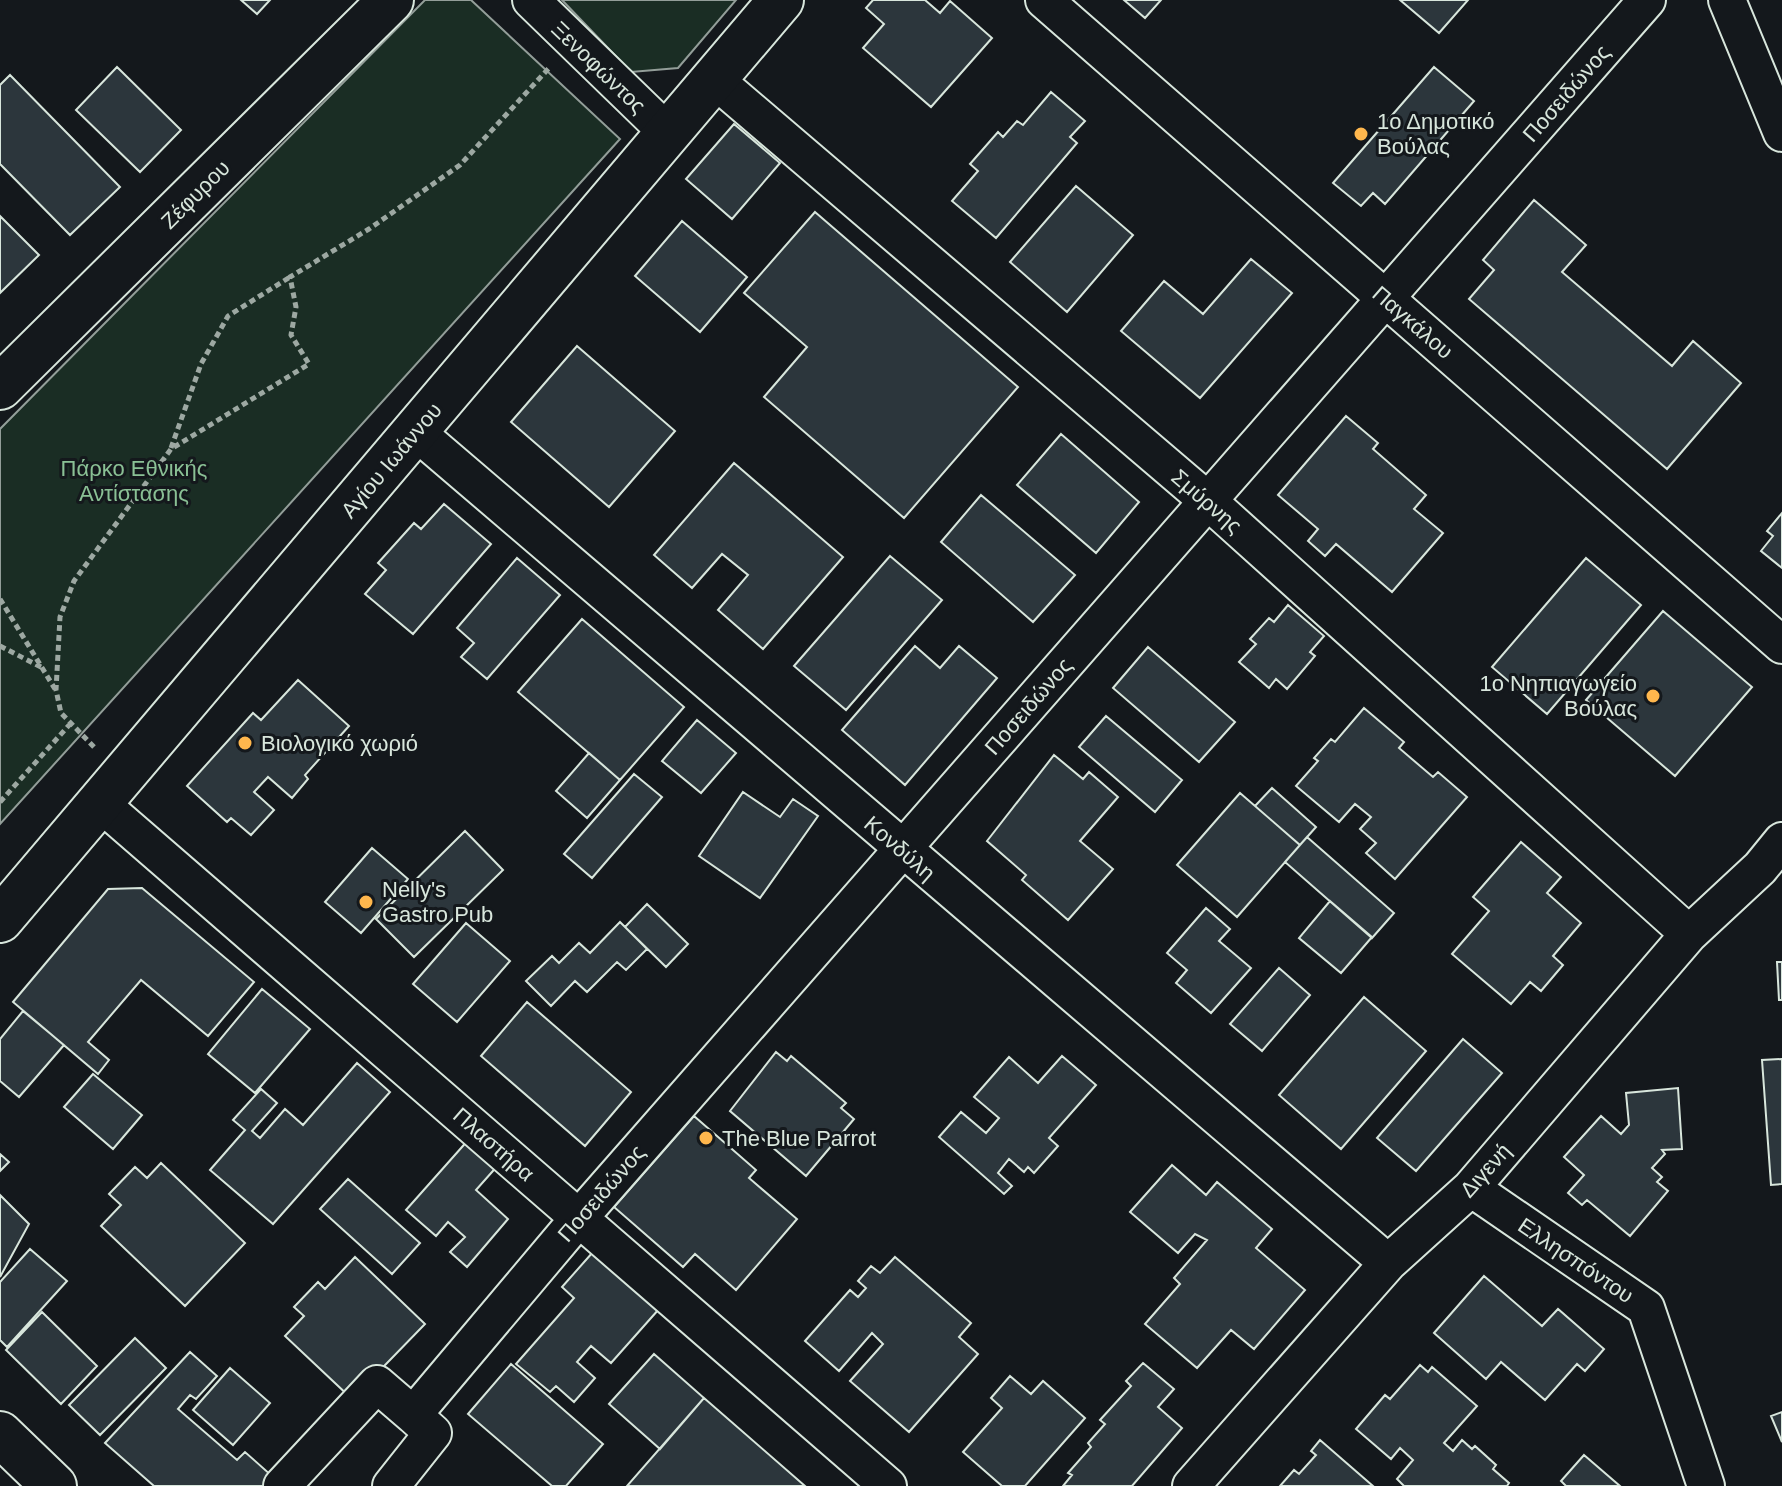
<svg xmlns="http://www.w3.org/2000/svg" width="1782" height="1486" viewBox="0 0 1782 1486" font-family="Helvetica,sans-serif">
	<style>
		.green { fill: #1a2d24; stroke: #939e99; stroke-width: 2 }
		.building { fill: #2c363c; stroke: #d8e6dc; stroke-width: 2 }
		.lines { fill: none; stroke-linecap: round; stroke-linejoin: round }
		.street-casing { stroke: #d8e6dc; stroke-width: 40 }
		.secondary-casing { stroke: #d8e6dc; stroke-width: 48 }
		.path { stroke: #9da8a2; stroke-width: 5; stroke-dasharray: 6 4; stroke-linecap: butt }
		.street { stroke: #14181c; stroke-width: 36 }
		.secondary { stroke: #14181c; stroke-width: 44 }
		.poi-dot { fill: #ffb74d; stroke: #14181c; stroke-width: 3 }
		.labels { text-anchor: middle; stroke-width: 6; stroke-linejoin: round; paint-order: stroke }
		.street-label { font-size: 22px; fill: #d8e6dc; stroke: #14181c }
		.poi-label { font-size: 22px; fill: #d8e6dc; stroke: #14181c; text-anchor: start }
		.park-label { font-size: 22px; fill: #8ac095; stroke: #14181c }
	</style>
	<rect width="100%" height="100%" fill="#14181c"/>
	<path class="green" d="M425 0H471L620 139 0 824V429Z
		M562 0H736L678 68 631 72Z"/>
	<path class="building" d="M241 0H270L257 14Z
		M873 0H925L940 13 950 1 992 38 931 107 863 48 884 24 866 8Z
		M1124 0H1161L1145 18Z
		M1400 0H1468L1439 33Z
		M117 67 181 130 140 172 76 110Z
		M1434 67 1474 101 1385 204 1373 193 1361 206 1333 183Z
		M10 75 120 187 70 235 0 164V85Z
		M1051 92 1085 121 1070 137 1077 143 996 238 952 201 978 171 970 164 998 132 1003 137 1017 121 1023 125Z
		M734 124 780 163 732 219 686 179Z
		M1076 186 1133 235 1067 312 1010 262Z
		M1534 200 1586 245 1562 272 1672 366 1693 341 1741 383 1667 469 1469 299 1494 270 1483 260Z
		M815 212 1018 387 904 518 764 397 807 347 744 293Z
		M0 216 39 255 0 293Z
		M682 221 747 277 700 332 635 276Z
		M1251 259 1292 293 1200 398 1121 331 1164 281 1203 314Z
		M577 346 675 431 609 507 511 422Z
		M1346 416 1378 443 1373 449 1426 495 1414 509 1443 533 1392 592 1336 544 1325 556 1308 541 1318 529 1278 495Z
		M1061 434 1139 502 1096 553 1017 485Z
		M734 463 843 557 763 649 718 610 748 575 722 554 692 588 654 555Z
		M981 495 1075 575 1033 622 941 542Z
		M444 504 491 544 413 634 365 594 386 570 378 563 414 523 421 529Z
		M1782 513V568L1761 551 1773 536 1767 531Z
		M890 556 942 600 846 710 794 666Z
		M517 558 560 595 487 679 461 657 474 643 457 628Z
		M1586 558 1641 605 1547 714 1492 667Z
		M1288 605 1324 636 1310 652 1315 656 1287 689 1276 679 1269 688 1239 662 1256 644 1250 639 1269 618 1274 622Z
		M1663 611 1752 687 1675 776 1586 700Z
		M582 619 684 707 620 780 518 692Z
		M915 646 940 668 959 646 997 678 905 785 842 730Z
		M1148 647 1235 722 1199 762 1113 688Z
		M298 680 349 726 305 775 308 779 292 798 268 777 254 792 274 810 251 835 231 818 227 822 187 786 253 713 261 720Z
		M1364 708 1404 742 1399 748 1433 777 1438 772 1467 797 1395 879 1366 853 1376 843 1360 829 1371 817 1355 804 1339 822 1296 786 1318 761 1314 758 1331 739 1335 742Z
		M1106 716 1182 780 1155 812 1079 747Z
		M697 720 736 753 701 793 662 761Z
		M589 753 620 780 587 818 556 791Z
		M1054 755 1083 779 1089 772 1118 797 1080 841 1113 869 1068 920 1022 880 1026 875 987 841Z
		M634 774 662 797 592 878 564 854Z
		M1272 788 1316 827 1300 845 1255 806Z
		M743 792 780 817 793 799 818 816 760 898 699 856Z
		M1240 793 1300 845 1237 917 1177 865Z
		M465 831 503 870 414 957 376 919Z
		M1307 837 1394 913 1372 938 1285 862Z
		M1521 842 1561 877 1547 893 1581 923 1553 956 1563 965 1541 991 1530 982 1511 1004 1452 954 1489 911 1473 897Z
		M372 848 408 879 361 933 325 902Z
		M142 888 254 982 208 1036 141 980 88 1042 109 1060 98 1074 13 1002 108 889Z
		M1330 901 1372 937 1341 973 1299 938Z
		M647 904 688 944 666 967 625 927Z
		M1206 908 1230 929 1219 941 1251 968 1211 1013 1176 983 1187 970 1167 953Z
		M620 922 647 949 626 970 617 962 587 992 575 981 551 1006 526 981 552 956 559 963 579 943 590 953Z
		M466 923 510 961 457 1022 413 984Z
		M1777 962H1782V1000H1779Z
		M1279 968 1310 995 1262 1051 1230 1024Z
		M262 989 310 1029 255 1093 208 1054Z
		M1364 997 1426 1051 1341 1149 1279 1095Z
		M527 1002 631 1092 585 1146 481 1056Z
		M23 1011 64 1045 19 1097 0 1081V1039Z
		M1463 1039 1502 1073 1416 1171 1377 1138Z
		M776 1052 787 1061 791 1056 846 1103 841 1108 854 1119 806 1176 730 1111Z
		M1062 1056 1096 1085 1049 1138 1058 1146 1034 1173 1028 1167 1024 1172 1009 1159 998 1173 1012 1186 1004 1194 939 1137 961 1112 986 1133 999 1118 974 1097 1009 1057 1038 1083Z
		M1782 1059V1184L1771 1185 1762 1060Z
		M357 1063 390 1092 273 1224 210 1170 245 1130 233 1120 261 1089 277 1103 252 1131 260 1138 285 1109 303 1125Z
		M93 1074 142 1115 113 1149 64 1107Z
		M1678 1088 1682 1149 1662 1150 1665 1154 1652 1168 1662 1177 1657 1182 1668 1191 1630 1236 1587 1200 1582 1205 1568 1193 1584 1175 1564 1157 1601 1116 1621 1134 1629 1125 1626 1093Z
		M694 1116 756 1170 749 1178 797 1219 736 1290 695 1254 683 1267 614 1207Z
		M470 1138 500 1163 476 1190 508 1219 467 1267 450 1252 465 1237 448 1222 436 1236 406 1210Z
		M0 1154 9 1162 0 1171Z
		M161 1163 245 1243 185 1306 101 1226 121 1205 109 1194 135 1167 147 1178Z
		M1172 1165 1206 1195 1217 1182 1272 1229 1256 1248 1305 1290 1254 1349 1231 1330 1197 1368 1145 1324 1180 1284 1174 1278 1207 1240 1195 1234 1178 1253 1130 1212Z
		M348 1179 420 1243 392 1274 320 1209Z
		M0 1195 29 1224 0 1277Z
		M30 1249 67 1281 7 1347 0 1340V1282Z
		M593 1252 659 1309 611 1363 591 1346 577 1362 595 1378 574 1402 556 1386 550 1392 516 1364 574 1298 562 1287Z
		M355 1257 425 1324 352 1399 285 1336 304 1316 294 1307 318 1282 325 1289Z
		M895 1257 971 1323 959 1337 978 1354 909 1432 850 1381 883 1344 872 1333 839 1371 805 1341 850 1290 858 1297 866 1288 858 1281 871 1266 880 1273Z
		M1484 1276 1542 1326 1558 1309 1604 1349 1585 1371 1577 1364 1545 1400 1501 1362 1486 1379 1434 1333Z
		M42 1312 97 1366 61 1404 6 1350Z
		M135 1338 166 1368 100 1435 69 1405Z
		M190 1352 217 1376 196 1399 190 1395 178 1409 237 1460 245 1452 272 1476 264 1486H154L105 1443Z
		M654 1354 704 1398 660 1449 609 1404Z
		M1143 1363 1174 1389 1158 1407 1182 1428 1132 1486H1063L1072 1475 1068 1473 1091 1447 1088 1443 1105 1424 1100 1420 1131 1386 1126 1381Z
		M511 1364 603 1444 566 1486H552L468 1414Z
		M1420 1365 1428 1372 1432 1367 1477 1406 1444 1443 1453 1451 1462 1440 1472 1449 1475 1446 1496 1465 1493 1469 1509 1483 1507 1486H1404L1397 1479 1413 1460 1400 1448 1391 1459 1356 1429 1385 1395 1390 1399Z
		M230 1368 270 1403 233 1445 193 1410Z
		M1010 1376 1031 1394 1043 1381 1085 1418 1025 1486H1002L963 1452 1002 1408 991 1398Z
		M704 1398 805 1486H627Z
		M1782 1412V1442L1771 1416Z
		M1320 1440 1373 1486H1280L1294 1470 1299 1474 1316 1455 1311 1451Z
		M1584 1455 1620 1486H1566L1561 1481Z"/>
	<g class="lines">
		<defs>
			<path id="street" d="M531 0 668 133
				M1044 0 1782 645
				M1727 0 1782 133
				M714 79 1208 501 1689 934
				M415 431 1388 1263
				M100 803 888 1486
				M1471 1188 1646 1308 1706 1486
				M282 1486 377 1384 413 1415
				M391 1486 433 1433 413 1415 579 1218 1647 0
				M1191 1486 1388 1263 1471 1188 1689 934 1760 868 1782 841"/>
			<path id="secondary" d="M0 387 391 0
				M0 920 781 0
				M0 1434 54 1486"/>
		</defs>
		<use href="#street" class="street-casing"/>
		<use href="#secondary" class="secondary-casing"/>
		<path class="path" d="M171 448 201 364 228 316 290 277
			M0 599 55 689
			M0 646 41 667
			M94 747 61 713 56 690 60 617 74 581 171 449 309 364 291 335 296 307 290 277 369 229 460 165 549 68
			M0 802 71 723"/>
		<use href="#street" class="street"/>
		<use href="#secondary" class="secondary"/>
	</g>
	<g class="poi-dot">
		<circle cx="1361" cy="134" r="8"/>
		<circle cx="1653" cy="696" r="8"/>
		<circle cx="245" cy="743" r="8"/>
		<circle cx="366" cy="902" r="8"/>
		<circle cx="706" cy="1138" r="8"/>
	</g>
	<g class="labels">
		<g class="street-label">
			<text transform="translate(599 67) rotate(44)" y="8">Ξενοφώντος</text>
			<text transform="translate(1566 93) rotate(-49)" y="8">Ποσειδώνος</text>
			<text transform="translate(195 194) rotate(-45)" y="8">Ζέφυρου</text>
			<text transform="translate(1413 322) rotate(41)" y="8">Παγκάλου</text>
			<text transform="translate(391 460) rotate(-50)" y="8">Αγίου Ιωάννου</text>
			<text transform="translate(1207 501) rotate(41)" y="8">Σμύρνης</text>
			<text transform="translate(1028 706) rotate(-49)" y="8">Ποσειδώνος</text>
			<text transform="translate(900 848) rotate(41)" y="8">Κονδύλη</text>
			<text transform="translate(494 1144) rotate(41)" y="8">Πλαστήρα</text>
			<text transform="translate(1485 1170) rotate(-48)" y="8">Διγενή</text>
			<text transform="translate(601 1193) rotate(-49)" y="8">Ποσειδώνος</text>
			<text transform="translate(1576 1260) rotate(34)" y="8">Ελλησπόντου</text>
		</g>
		<g class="poi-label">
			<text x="1377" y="129">1ο Δημοτικό<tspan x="1377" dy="25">Βούλας</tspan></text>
			<text x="1637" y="691" text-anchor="end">1ο Νηπιαγωγείο<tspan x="1637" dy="25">Βούλας</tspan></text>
			<text x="261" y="751">Βιολογικό χωριό</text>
			<text x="382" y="897">Nelly's<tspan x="382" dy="25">Gastro Pub</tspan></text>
			<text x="722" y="1146">The Blue Parrot</text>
		</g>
		<g class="park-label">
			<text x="134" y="476">Πάρκο Εθνικής<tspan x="134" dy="25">Αντίστασης</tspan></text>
		</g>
	</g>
</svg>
